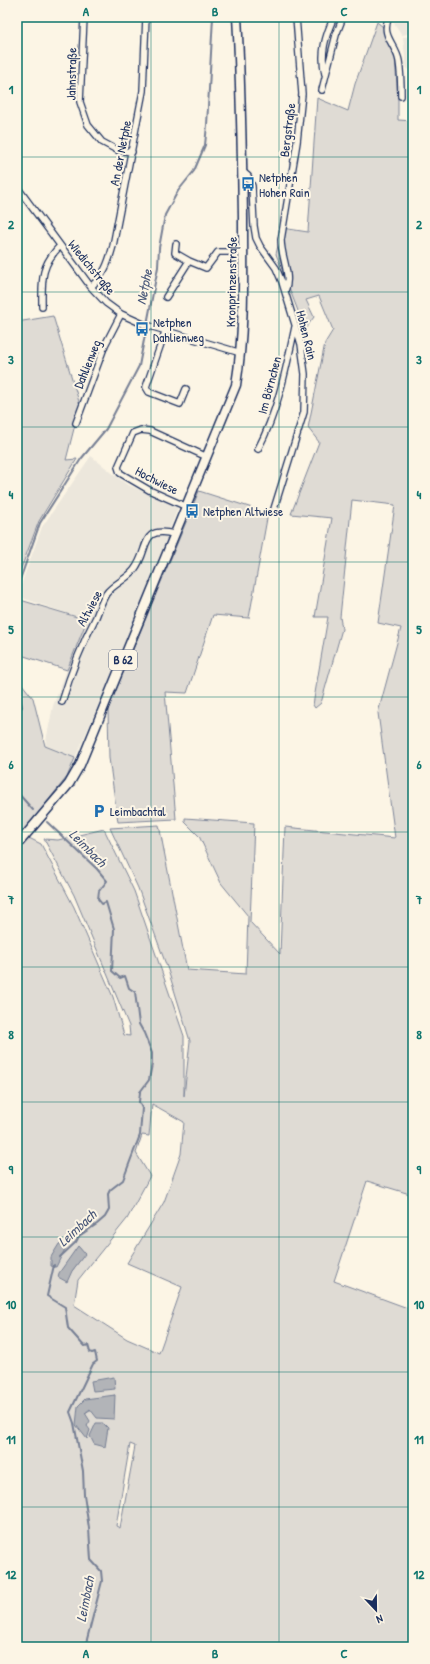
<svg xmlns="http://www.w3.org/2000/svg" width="430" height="1664" viewBox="0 0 430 1664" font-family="'Patrick Hand',sans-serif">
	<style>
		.built { fill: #ece7dc }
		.green { fill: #dfdbd4; stroke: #7d8599; fill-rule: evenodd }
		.water { fill: #b2b4b8; stroke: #767f94 }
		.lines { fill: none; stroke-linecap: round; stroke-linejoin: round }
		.stream { stroke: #767f94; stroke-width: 2 }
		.street-casing { stroke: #1b2f5e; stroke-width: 8 }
		.primary-casing { stroke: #1b2f5e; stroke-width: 11 }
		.street { stroke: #fcf5e5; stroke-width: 5.5 }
		.primary { stroke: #fcf5e5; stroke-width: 8 }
		.grid { fill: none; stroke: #0f766e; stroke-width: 1; stroke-opacity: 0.55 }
		.labels { text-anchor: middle; stroke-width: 4; stroke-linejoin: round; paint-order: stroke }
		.shield { fill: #fcf5e5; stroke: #5e6a86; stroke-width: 1 }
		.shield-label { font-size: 12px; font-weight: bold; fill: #1b2f5e }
		.street-label { font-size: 13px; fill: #1b2f5e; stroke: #fcf5e5 }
		.poi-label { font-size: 13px; fill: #1b2f5e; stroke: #fcf5e5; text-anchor: start }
		.water-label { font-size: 14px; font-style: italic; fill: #485779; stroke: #fcf5e5 }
		.neatline { fill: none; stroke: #0f766e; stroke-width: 1.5 }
		.grid-label { font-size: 13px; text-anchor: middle; font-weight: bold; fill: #0f766e }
	</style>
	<rect width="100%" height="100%" fill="#fcf5e5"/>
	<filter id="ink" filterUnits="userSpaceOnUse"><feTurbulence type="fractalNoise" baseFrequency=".025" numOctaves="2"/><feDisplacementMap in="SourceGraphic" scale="8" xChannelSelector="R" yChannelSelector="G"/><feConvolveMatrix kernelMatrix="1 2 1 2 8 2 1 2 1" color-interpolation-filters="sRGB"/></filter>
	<g filter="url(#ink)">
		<path class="built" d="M395 17H413V33L402 35 392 20Z
			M413 36V70H409L406 67 403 37Z
			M91 456 126 484 178 507 135 623 75 758 45 746 53 706 86 620 17 596 42 527Z"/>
		<path class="green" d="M377 22 383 27 386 40 395 56 398 101V120L413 121V1195L367 1181 334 1281 413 1310V1647H17V851L29 838 41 844 74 907 113 997 124 1035 130 1036 129 1026 74 895 44 839 58 840 104 829 134 891 184 1036V1096L190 1041 168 970 138 888 110 828 159 825 187 970 246 974 248 916 221 883 199 836 185 822V818L254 823 250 922 280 954 285 827 395 838 378 713 401 628 378 623 395 505 352 500 340 617 342 629 321 703 315 708 313 705 328 617H315L332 518 291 514 319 442 308 428 325 343 333 330 319 296 306 300 314 317 305 329 276 254 282 228 308 232 317 98 348 111 355 84ZM152 1104 184 1122 181 1154 164 1202 127 1263 182 1287 159 1353 127 1339 74 1305 78 1280 127 1219 150 1176 136 1153 142 1135 149 1136ZM78 1246 84 1254 72 1271ZM115 1395 85 1413 87 1426 79 1406ZM130 1444 135 1446 120 1528 116 1526Z
			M53 316 80 405 66 460 77 459 39 521 17 579V322Z
			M199 491 268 513 249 618 213 615 187 693 165 692 176 819 118 822 109 758 108 709Z
			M17 599 87 620 67 670 18 654V679L33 698 45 746 75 758 67 777 17 839Z"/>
		<path class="water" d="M63 1243 66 1245V1247L56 1267 51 1266V1257L59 1244Z
			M78 1246 85 1254 72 1271 67 1282 58 1277 59 1273Z
			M114 1377 115 1389 93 1391 91 1381Z
			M115 1395 114 1419 97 1418 90 1409 85 1413 90 1421 87 1426 90 1430 87 1439 76 1425 78 1406 85 1399Z
			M96 1423H103L108 1428 105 1447 94 1444 90 1436Z"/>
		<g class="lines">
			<path class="stream" d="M17 588 40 523 81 459 106 429 139 366 158 267 159 248 165 215 178 191 194 171 205 145 207 125 213 17
				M17 682 22 707 17 712
				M17 783V787
				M17 792 33 810
				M47 822 97 869 107 881 99 891 98 899 102 904 106 902 114 929 112 971 120 978 125 976 129 988 135 992 139 1024 144 1033 152 1053V1064L149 1080 140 1092 139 1102 142 1108 140 1135 123 1180 110 1190 108 1194 109 1210 105 1217 97 1224 79 1236 76 1242 60 1257
				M54 1265 47 1296 65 1307 68 1328 84 1346 88 1345 90 1352 92 1353 95 1352 97 1361 93 1364 70 1412 74 1423 83 1471 84 1495 89 1528 91 1560 101 1571 102 1581 85 1647"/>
			<defs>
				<path id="street" d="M84 17 80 102 88 125 102 142 117 150 132 152
					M389 17C380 36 396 44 399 61 401 73 401 85 401 96
					M325 74C320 54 325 36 334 17
					M322 90 336 35 343 17
					M242 171 248 176 252 186 254 226 256 238 260 246 276 268 282 282 301 344 305 374 304 412 273 512
					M17 187 91 287 106 303 121 314 143 324 241 353
					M176 244 175 253 189 261 206 268 218 252H243
					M91 287C105 273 108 264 113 246L143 91 146 17
					M285 291C292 276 281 257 281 240L297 142 302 94 296 17
					M166 297 189 261
					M42 307C42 281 40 266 60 246
					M165 332 146 387 149 392 180 404 186 389
					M76 423 105 345 121 314
					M258 449C278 411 286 369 295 327
					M187 507 149 490 120 473 118 467 133 433 141 430 150 431 205 456
					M62 702C71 672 82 644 96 617 99 609 102 601 106 594 113 584 126 580 134 570 150 550 139 525 174 534"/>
				<path id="primary" d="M17 845 69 784 80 765 236 385C245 329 243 274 243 218 242 151 241 84 237 17"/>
			</defs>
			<use href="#street" class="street-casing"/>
			<use href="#primary" class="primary-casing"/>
			<use href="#street" class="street"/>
			<use href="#primary" class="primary"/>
		</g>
	</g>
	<path class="grid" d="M151 17V1647M279 17V1647M17 157H413M17 292H413M17 427H413M17 562H413M17 697H413M17 832H413M17 967H413M17 1102H413M17 1237H413M17 1372H413M17 1507H413"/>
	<defs>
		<symbol id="bus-bare" viewBox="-9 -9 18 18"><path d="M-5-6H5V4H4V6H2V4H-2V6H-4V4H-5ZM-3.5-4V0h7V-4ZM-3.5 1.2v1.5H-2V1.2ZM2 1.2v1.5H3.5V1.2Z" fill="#1f6fb2" stroke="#fcf5e5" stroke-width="2.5" paint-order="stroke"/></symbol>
		<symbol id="parking-bare" viewBox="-9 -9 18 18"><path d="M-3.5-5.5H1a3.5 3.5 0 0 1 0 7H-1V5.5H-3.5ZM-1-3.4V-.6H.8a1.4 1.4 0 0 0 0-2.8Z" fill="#1f6fb2" stroke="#fcf5e5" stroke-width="2.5" paint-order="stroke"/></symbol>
	</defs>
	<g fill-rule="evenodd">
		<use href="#bus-bare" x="238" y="174" width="20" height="20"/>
		<use href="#bus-bare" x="132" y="319" width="20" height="20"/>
		<use href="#bus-bare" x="182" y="501" width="20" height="20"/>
		<use href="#parking-bare" x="89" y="801" width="20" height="20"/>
	</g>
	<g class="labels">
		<rect class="shield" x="109" y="650" width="28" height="20" rx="3"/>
		<g class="shield-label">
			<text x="123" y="664">B 62</text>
		</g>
		<g class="street-label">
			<text transform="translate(71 74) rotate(-89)" y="5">Jahnstraße</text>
			<text transform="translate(287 130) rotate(-83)" y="5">Bergstraße</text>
			<text transform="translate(120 153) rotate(-79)" y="5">An der Netphe</text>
			<text transform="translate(92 267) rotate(51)" y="5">Wiedichstraße</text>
			<text transform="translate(231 282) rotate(-89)" y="5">Kronprinzenstraße</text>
			<text transform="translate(307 335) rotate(76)" y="5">Hohen Rain</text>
			<text transform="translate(87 364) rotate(-68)" y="5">Dahlienweg</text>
			<text transform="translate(269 385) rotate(-75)" y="5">Im Börnchen</text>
			<text transform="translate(157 480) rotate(27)" y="5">Hochwiese</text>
			<text transform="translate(89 608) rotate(-62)" y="5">Altwiese</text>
		</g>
		<g class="poi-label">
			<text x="259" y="182">Netphen<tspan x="259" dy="15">Hohen Rain</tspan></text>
			<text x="153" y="327">Netphen<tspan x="153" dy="15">Dahlienweg</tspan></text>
			<text x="203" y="516">Netphen Altwiese</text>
			<text x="110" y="816">Leimbachtal</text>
		</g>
		<g class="water-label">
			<text transform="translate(144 287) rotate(-79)" y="5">Netphe</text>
			<text transform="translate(88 848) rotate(45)" y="5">Leimbach</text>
			<text transform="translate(77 1228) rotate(-43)" y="5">Leimbach</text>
			<text transform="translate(85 1599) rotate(-79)" y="5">Leimbach</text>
		</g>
	</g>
	<rect width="430" height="1664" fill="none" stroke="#fcf5e5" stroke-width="44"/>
	<g transform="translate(376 1610) rotate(158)" stroke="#fcf5e5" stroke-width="3" paint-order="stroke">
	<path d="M0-3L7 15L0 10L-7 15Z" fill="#1b2f5e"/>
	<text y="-6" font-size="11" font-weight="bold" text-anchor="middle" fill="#1b2f5e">N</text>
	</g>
	<rect x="22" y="22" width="386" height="1620" class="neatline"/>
	<g class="grid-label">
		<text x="86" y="16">A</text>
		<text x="215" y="16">B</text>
		<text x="344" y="16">C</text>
		<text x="11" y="94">1</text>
		<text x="419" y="94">1</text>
		<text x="11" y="229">2</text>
		<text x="419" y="229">2</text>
		<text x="11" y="364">3</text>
		<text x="419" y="364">3</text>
		<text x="11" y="499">4</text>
		<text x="419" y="499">4</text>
		<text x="11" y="634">5</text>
		<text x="419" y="634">5</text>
		<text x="11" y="769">6</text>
		<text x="419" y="769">6</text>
		<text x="11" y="904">7</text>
		<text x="419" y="904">7</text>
		<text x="11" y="1039">8</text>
		<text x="419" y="1039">8</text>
		<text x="11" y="1174">9</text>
		<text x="419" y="1174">9</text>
		<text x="11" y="1309">10</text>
		<text x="419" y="1309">10</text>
		<text x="11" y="1444">11</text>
		<text x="419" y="1444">11</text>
		<text x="11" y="1579">12</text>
		<text x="419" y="1579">12</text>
		<text x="86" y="1658">A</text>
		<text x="215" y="1658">B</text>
		<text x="344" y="1658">C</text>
	</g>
</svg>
